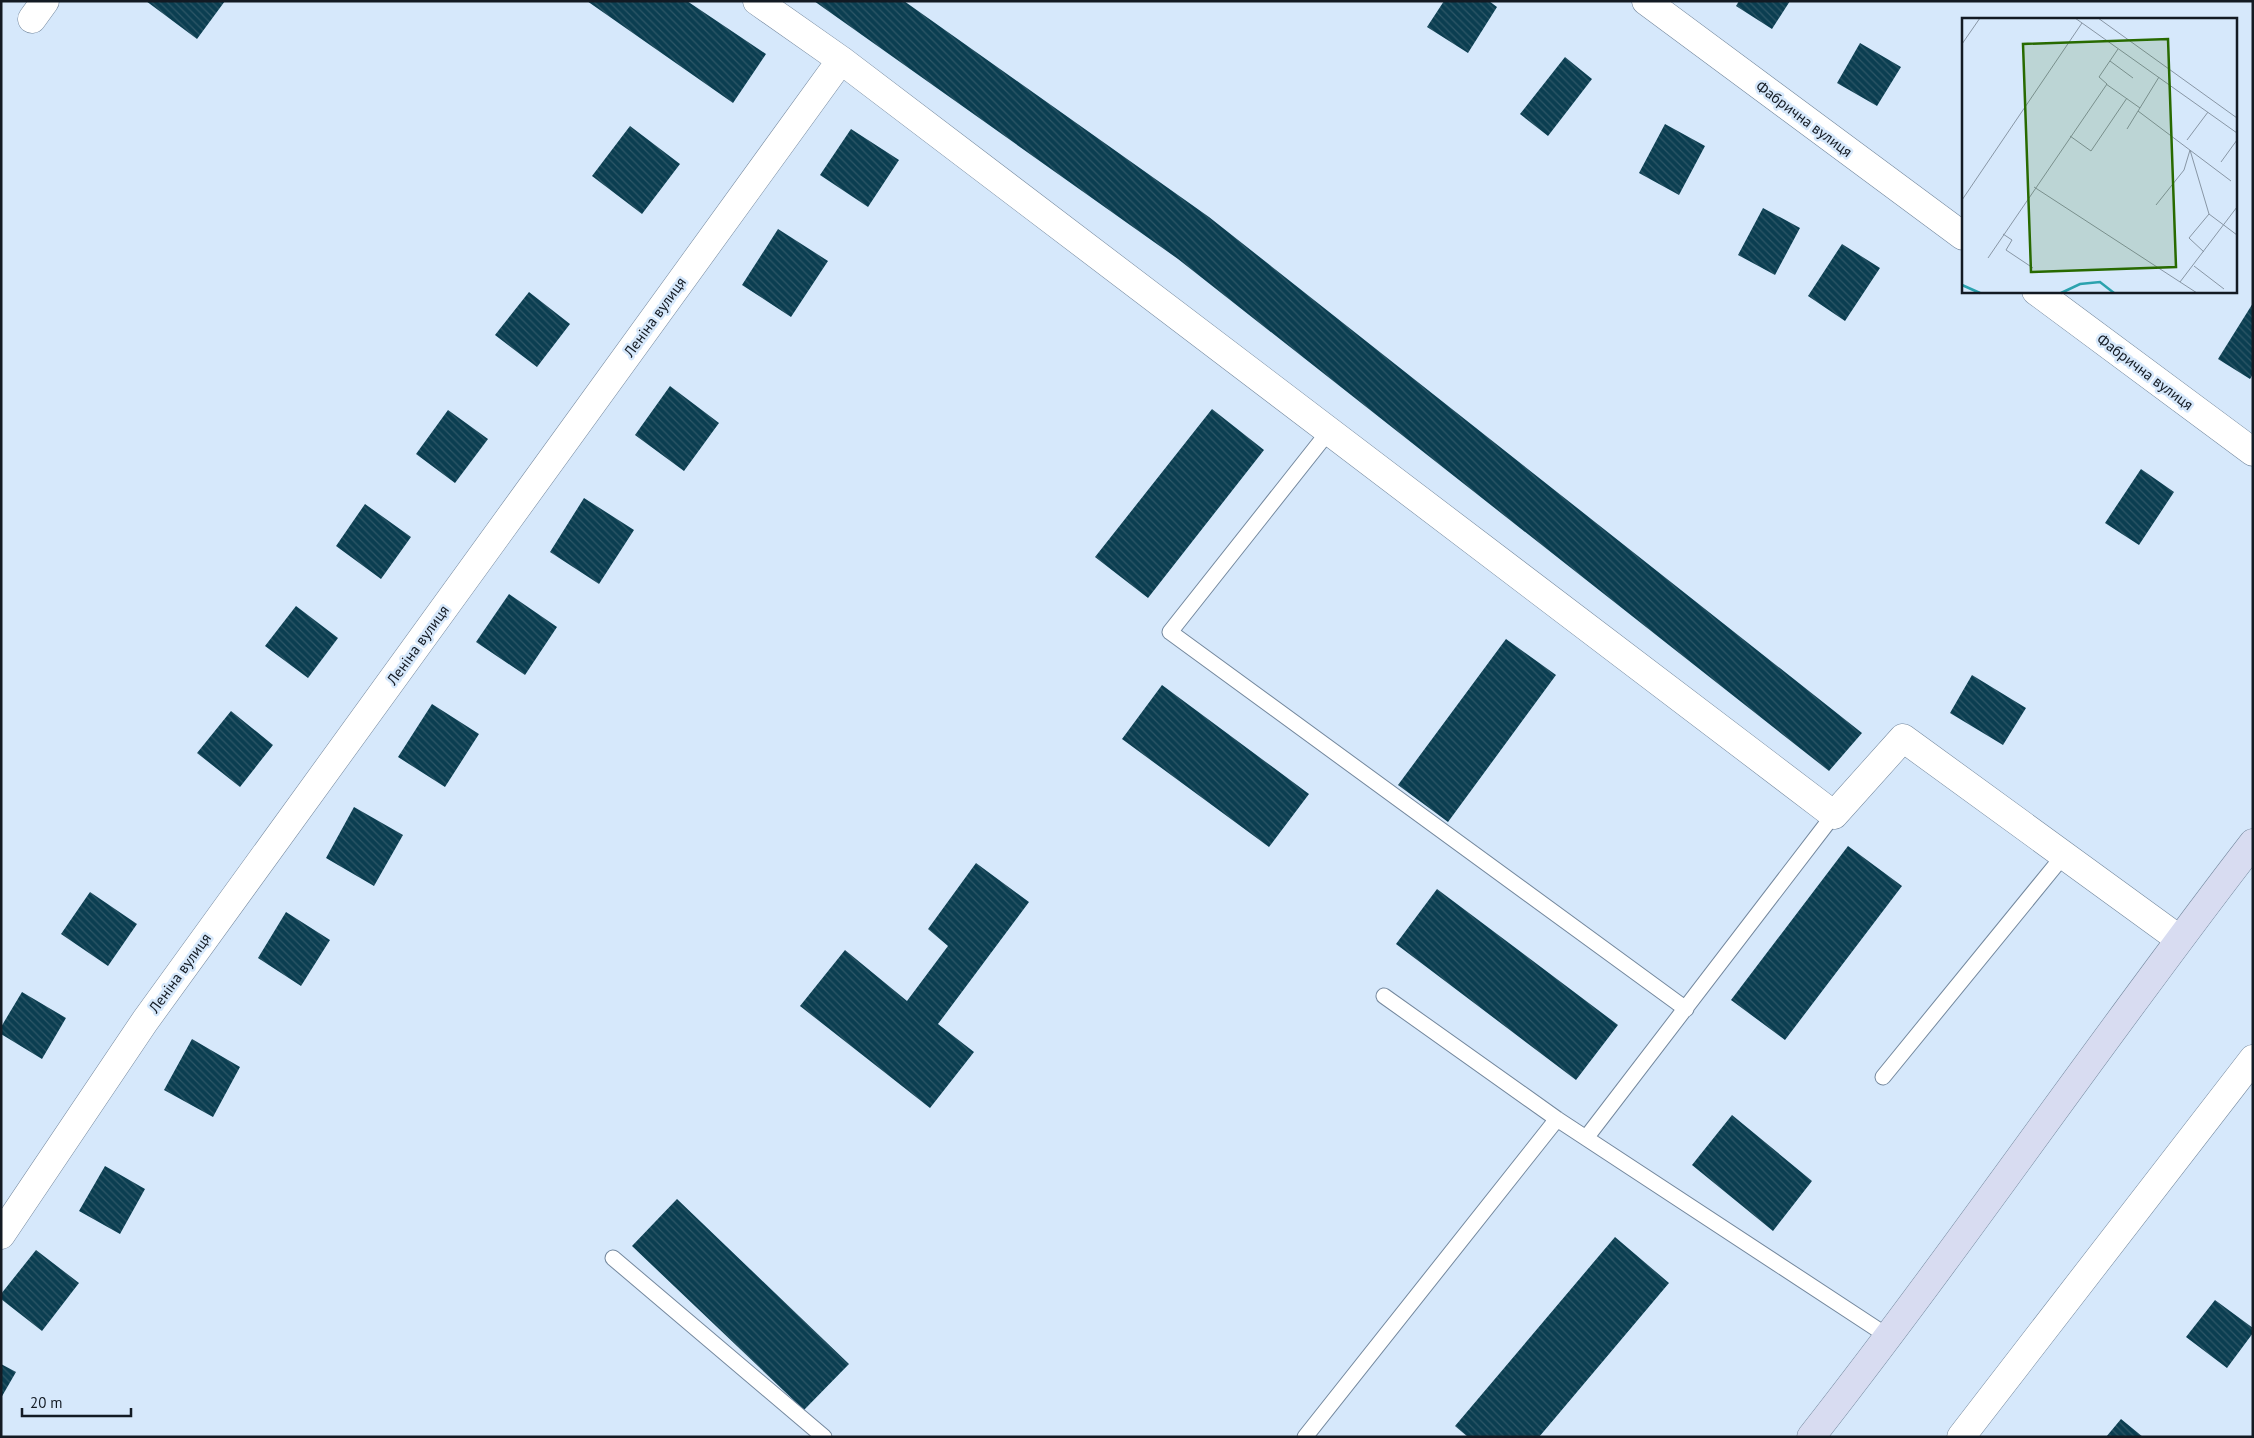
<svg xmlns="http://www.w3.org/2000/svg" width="2254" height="1438" viewBox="0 0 2254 1438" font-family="'PT Sans',sans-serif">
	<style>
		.building { fill: url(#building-back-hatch) }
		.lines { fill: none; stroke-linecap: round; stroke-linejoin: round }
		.lane-casing { stroke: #74889e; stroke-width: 17 }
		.street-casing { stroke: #74889e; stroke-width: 29 }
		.secondary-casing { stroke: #74889e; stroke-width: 29 }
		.lane { stroke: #fff; stroke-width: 15 }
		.street { stroke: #fff; stroke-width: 28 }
		.secondary { stroke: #d8dcf1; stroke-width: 28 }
		.labels { text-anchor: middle; stroke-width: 5; stroke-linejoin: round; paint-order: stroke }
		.street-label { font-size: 15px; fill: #131a23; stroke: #d6e8fb }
		.inset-river { fill: none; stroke: #2ba2ae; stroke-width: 2.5 }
		.inset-road { fill: none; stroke: #8896a5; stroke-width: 1 }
		.view { fill: #286a00; fill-opacity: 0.15; stroke: #286a00; stroke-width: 2.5 }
		.inset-edge { fill: none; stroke: #131a23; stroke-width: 2.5 }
	</style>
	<defs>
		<pattern id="building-back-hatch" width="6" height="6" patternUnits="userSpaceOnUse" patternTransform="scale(1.25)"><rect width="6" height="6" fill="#0b3e51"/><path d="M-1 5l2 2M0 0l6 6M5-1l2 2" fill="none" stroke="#2e5767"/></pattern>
	</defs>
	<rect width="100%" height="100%" fill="#d6e8fb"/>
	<path class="building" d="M146 1H225L197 39Z
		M587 1H687L766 54 733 103Z
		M814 1H904L1209 217 1862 733 1829 771 1178 259Z
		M1444 1H1489L1497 7 1468 53 1427 27Z
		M1739 1H1790L1772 29 1736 6Z
		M1860 43 1901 67 1877 106 1837 83Z
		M1565 57 1592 79 1548 136 1520 114Z
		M1665 124 1705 146 1679 195 1639 173Z
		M630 126 680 164 642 214 592 176Z
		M851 129 899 160 868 207 820 175Z
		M1763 208 1800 228 1775 275 1738 255Z
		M778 229 828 261 791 317 742 285Z
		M1842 244 1880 268 1845 321 1808 296Z
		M529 292 570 324 537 367 495 335Z
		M2253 303V374L2250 379 2218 359Z
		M670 386 719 423 684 471 635 435Z
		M1212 409 1264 450 1148 598 1095 557Z
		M448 410 488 439 455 483 416 454Z
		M2141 469 2174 492 2139 545 2105 523Z
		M584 498 634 530 599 584 550 552Z
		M365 504 411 537 381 579 336 546Z
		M509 594 557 627 525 675 476 642Z
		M296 606 338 638 308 678 265 646Z
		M1506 639 1556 675 1448 822 1398 785Z
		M1972 675 2026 708 2003 745 1950 713Z
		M1162 685 1309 794 1269 847 1122 739Z
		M432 704 479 734 445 787 398 757Z
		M231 711 273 745 240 787 197 753Z
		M354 807 403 835 374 886 326 858Z
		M1848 846 1902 886 1785 1040 1731 1000Z
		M976 863 1029 902 938 1024 974 1052 930 1108 800 1006 845 950 907 1001 948 946 928 929Z
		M1437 889 1618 1025 1576 1080 1396 944Z
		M90 892 137 924 108 966 61 934Z
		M286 912 330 940 301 986 258 958Z
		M22 992 66 1018 42 1059 1 1034V1027Z
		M192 1039 240 1067 213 1117 164 1090Z
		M1732 1115 1812 1181 1773 1231 1692 1165Z
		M105 1166 145 1189 120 1234 79 1211Z
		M677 1199 849 1364 804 1410 632 1246Z
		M1615 1237 1669 1283 1539 1437H1468L1455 1426Z
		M36 1250 79 1283 42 1331 1 1299V1294Z
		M2215 1300 2253 1328V1333L2227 1368 2186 1337Z
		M1 1364 16 1372 1 1398Z
		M2121 1419 2143 1437H2106Z"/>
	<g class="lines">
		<defs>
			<path id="lane" d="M1329 431 1170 632 1686 1009
				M1384 996 1557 1119 1889 1337
				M1883 1077 2064 855
				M1586 1138 1835 813
				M613 1258 824 1437
				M1305 1437 1557 1119"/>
			<path id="street" d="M757 1 841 60 1834 815 1903 738 2179 939
				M1646 1 1963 236
				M32 19 45 1
				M2036 291 2253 452
				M1 1235 145 1021 841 60
				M1961 1437 2253 1059"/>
			<path id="secondary" d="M1811 1437C1963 1243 2102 1038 2253 843"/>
		</defs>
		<use href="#lane" class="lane-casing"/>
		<use href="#street" class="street-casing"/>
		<use href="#secondary" class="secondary-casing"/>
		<use href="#lane" class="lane"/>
		<use href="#street" class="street"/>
		<use href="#secondary" class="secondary"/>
	</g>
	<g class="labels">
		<g class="street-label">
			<text transform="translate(1804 119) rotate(37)" y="5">Фабрична вулиця</text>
			<text transform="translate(655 317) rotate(-54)" y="5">Леніна вулиця</text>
			<text transform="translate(2145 372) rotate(37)" y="5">Фабрична вулиця</text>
			<text transform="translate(418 645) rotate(-54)" y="5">Леніна вулиця</text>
			<text transform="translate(180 973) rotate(-54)" y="5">Леніна вулиця</text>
		</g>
	</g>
	<g transform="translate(1962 18)">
		<rect width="275" height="275" fill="#d6e8fb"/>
		<path class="inset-river" d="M0 267 18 275M99 275 118 266 138 264 152 275"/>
		<path class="inset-road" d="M113 0 275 115M136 0 275 100M0 26 18 0M148 43 171 60M144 66 178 90M176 93 269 163M165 111 197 59M108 118 129 133 165 80M225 122 246 94M228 132 247 196M259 144 275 122M72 169 235 275M0 182 120 5M194 187 222 152 228 132M41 216 50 222 44 232 71 250M242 234 227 220 247 196 275 217M26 240 145 66 137 59 156 31M232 248 262 271M218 264 275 189"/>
		<path class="view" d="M206 21 214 249 69 254 61 26Z"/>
		<rect width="275" height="275" class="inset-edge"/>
	</g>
	<rect width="2254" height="1438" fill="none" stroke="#131a23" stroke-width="5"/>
	<path d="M22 1408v8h109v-8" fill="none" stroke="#131a23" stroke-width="2.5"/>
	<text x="30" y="1408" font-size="15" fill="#131a23" stroke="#d6e8fb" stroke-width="4" paint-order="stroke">20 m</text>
</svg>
